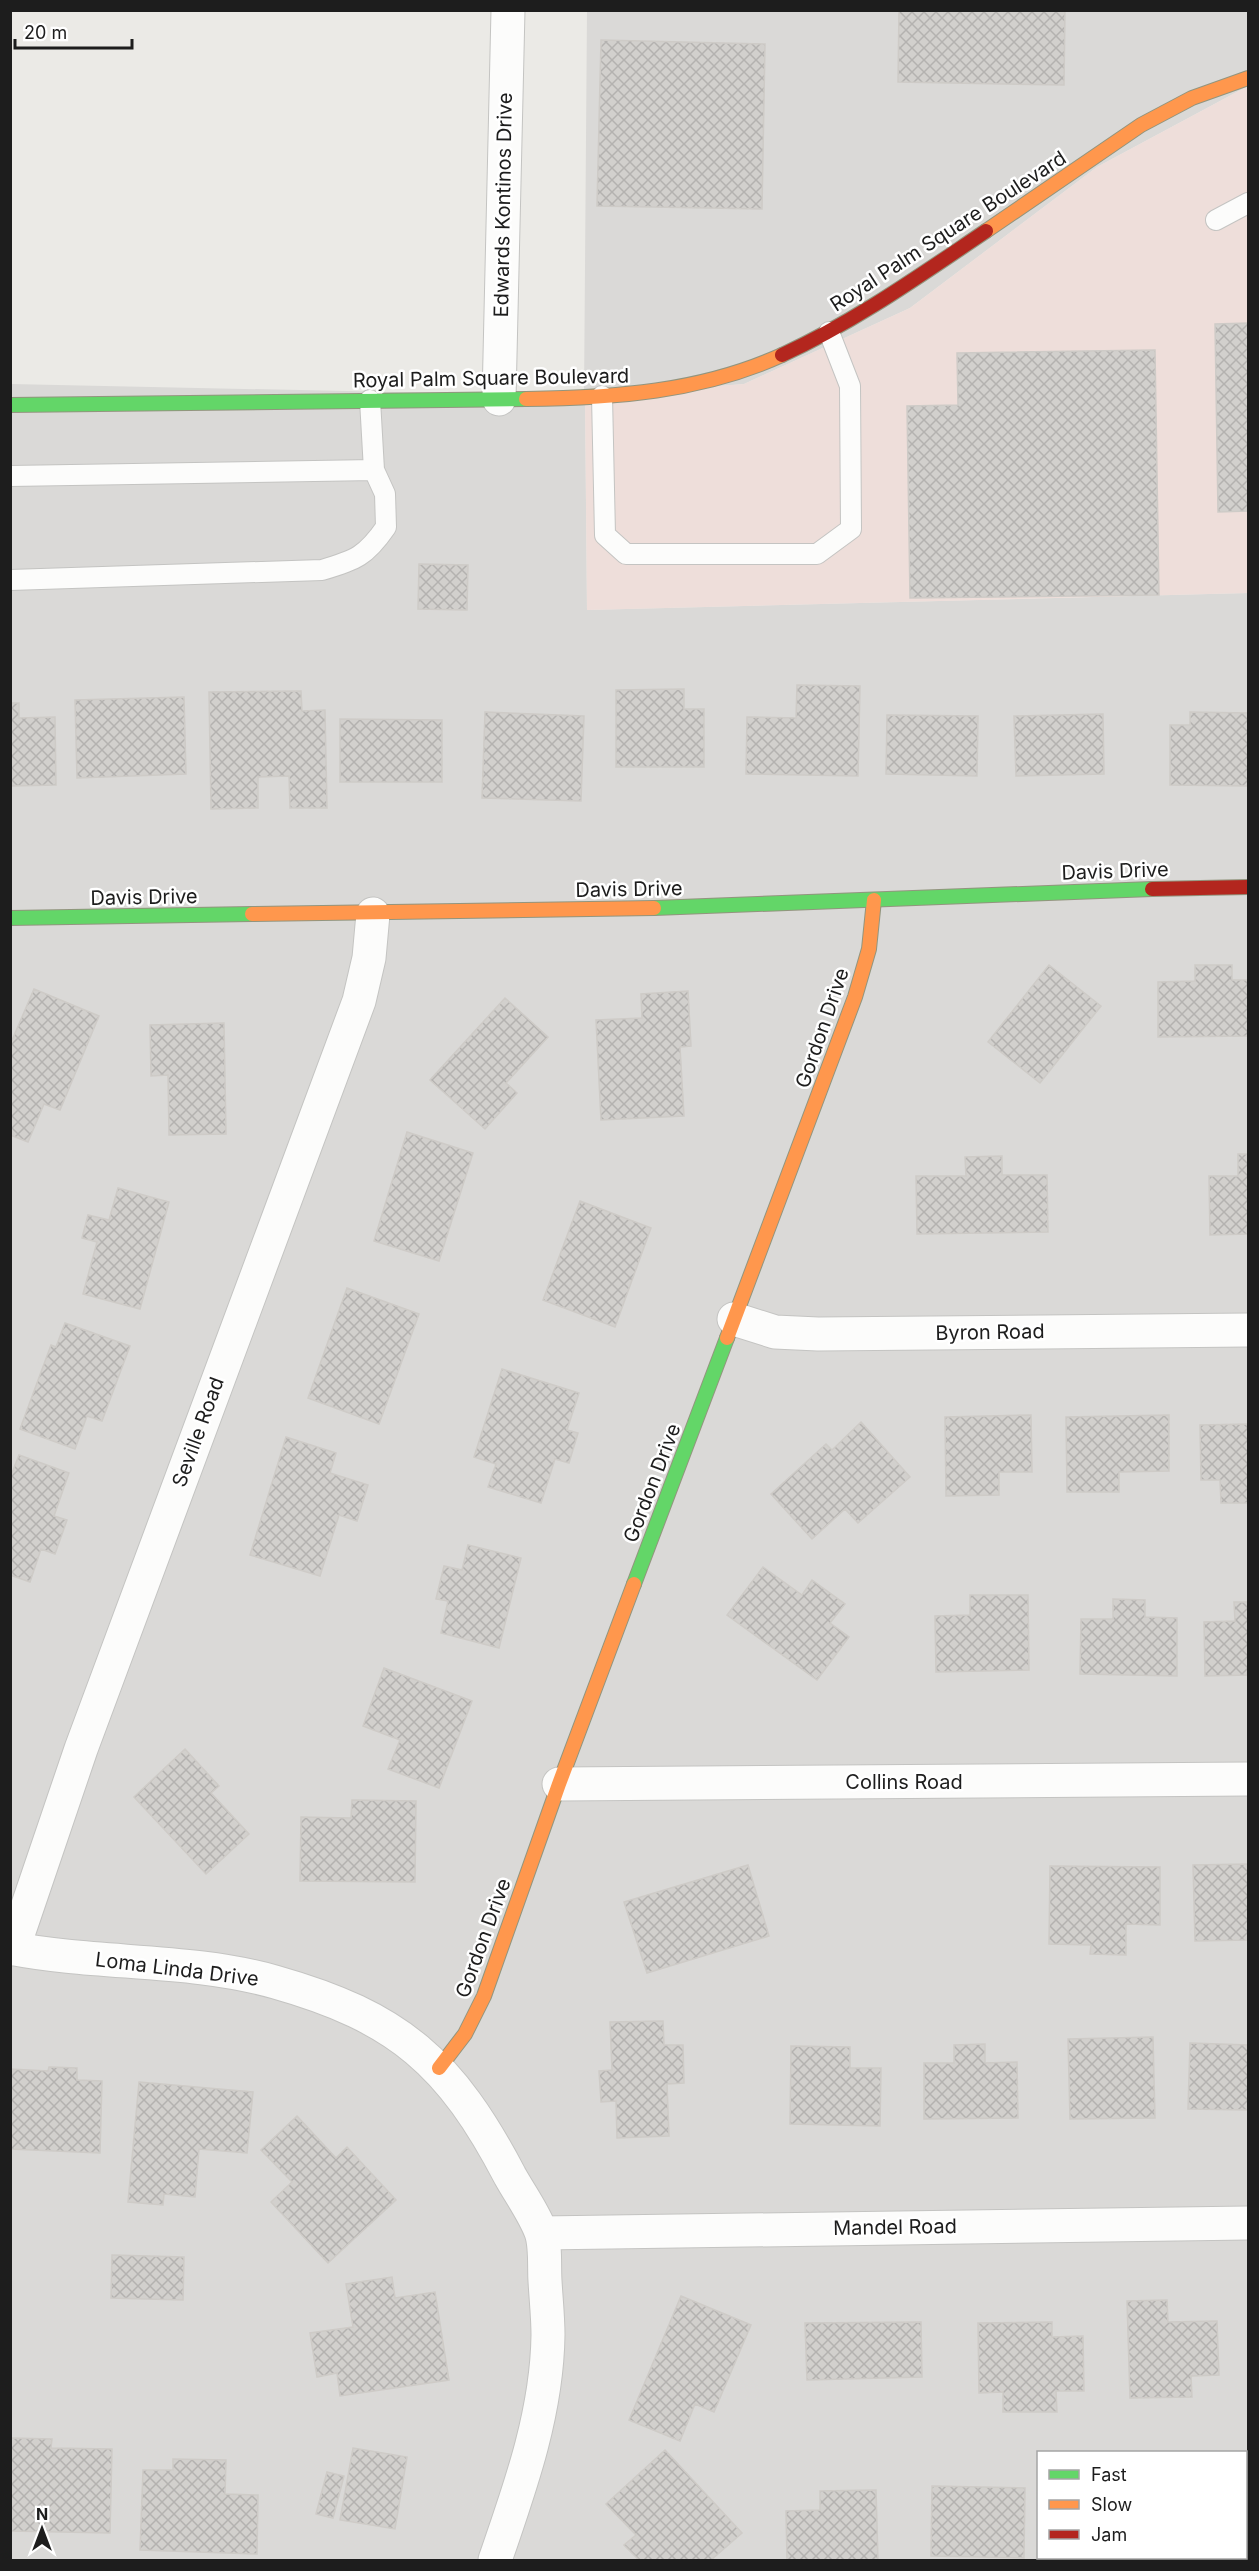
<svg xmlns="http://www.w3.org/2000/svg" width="1259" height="2571" viewBox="0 0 1259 2571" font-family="Inter,sans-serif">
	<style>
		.residential { fill: #dad9d7; fill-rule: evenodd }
		.commercial { fill: #eededa }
		.building { fill: url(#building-cross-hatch); stroke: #cecbc7; stroke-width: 1.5 }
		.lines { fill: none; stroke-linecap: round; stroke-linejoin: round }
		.lane-casing { stroke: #c4c4c2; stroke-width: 22 }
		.street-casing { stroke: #c4c4c2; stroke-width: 35 }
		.fast-casing { stroke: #92957e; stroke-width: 16 }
		.slow-casing { stroke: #92957e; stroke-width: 16 }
		.jam-casing { stroke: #92957e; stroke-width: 16 }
		.lane { stroke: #fcfcfb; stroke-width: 20 }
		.street { stroke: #fcfcfb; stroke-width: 33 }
		.fast { stroke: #63d668; stroke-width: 14 }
		.slow { stroke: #ff974d; stroke-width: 14 }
		.jam { stroke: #b3261e; stroke-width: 14 }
		.labels { text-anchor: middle; stroke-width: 5; stroke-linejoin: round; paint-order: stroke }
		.street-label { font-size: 20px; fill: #1d1d1d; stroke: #fff }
	</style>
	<defs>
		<pattern id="building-cross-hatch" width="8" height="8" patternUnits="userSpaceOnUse" patternTransform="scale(1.5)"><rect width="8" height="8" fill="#d2d0cd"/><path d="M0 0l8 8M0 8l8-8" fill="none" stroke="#b4b2b0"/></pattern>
	</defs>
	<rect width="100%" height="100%" fill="#ebeae6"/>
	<path class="residential" d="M587 11H1248V86L1097 167 910 308 744 384 585 397 587 610 1248 593V2560H11V384L584 396ZM1038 2452H1246V2558H1038Z"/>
	<path class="commercial" d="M1248 86V593L587 610 585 396 744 384 910 308 1097 167Z"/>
	<path class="building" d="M899 10H1065L1064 85 898 82Z
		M601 40 765 44 762 209 597 206Z
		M1248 323V511L1218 512 1215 324Z
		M1155 350 1159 595 910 598 907 406 958 405 957 353Z
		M419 564 468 565 467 610 418 609Z
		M797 685 860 686 858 776 746 774 747 717 796 718Z
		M684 689V709H704V767H616V690Z
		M301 691 302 711 325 710 327 808H290L289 776 258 777V808L211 809 209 692Z
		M184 697 186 774 77 778 75 700Z
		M10 703H19V718L55 717 56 785 10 786Z
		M485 712 584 716 581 801 482 798Z
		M1190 712 1248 713V786L1170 785V725H1190Z
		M1103 714 1104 774 1016 776 1014 716Z
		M887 715 978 716 977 776 886 774Z
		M340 719 442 720V782H340Z
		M1049 965 1101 1006 1040 1083 988 1042Z
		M1195 965H1232V980H1248V1036L1158 1037V982L1195 981Z
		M34 989 99 1016 60 1110 44 1104 28 1142 10 1135V1045Z
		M688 991 691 1046 680 1047 684 1116 601 1120 596 1020 642 1018 641 994Z
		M505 998 548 1037 506 1083 517 1093 485 1129 430 1080Z
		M224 1023 226 1134 169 1135 168 1075 151 1076 150 1025Z
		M407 1132 473 1153 439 1261 374 1241Z
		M1238 1154H1248V1234L1210 1235 1209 1176H1238Z
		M1002 1156V1175H1047L1048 1232 917 1234 916 1176H966L965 1157Z
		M118 1188 169 1202 140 1309 83 1294 97 1242 82 1238 88 1215 109 1220Z
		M580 1201 651 1228 615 1327 543 1300Z
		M347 1288 419 1314 379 1424 308 1398Z
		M65 1323 130 1346 102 1421 87 1416 75 1449 20 1429 51 1345 56 1347Z
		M502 1369 579 1393 567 1430 578 1433 569 1463 555 1459 541 1503 488 1487 496 1464 474 1457Z
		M1031 1415 1032 1472H999V1495L946 1496 945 1417Z
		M1169 1415V1471L1119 1472V1492H1067L1066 1417Z
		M861 1422 910 1477 858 1523 845 1509 812 1539 771 1494 826 1444 832 1450Z
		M1248 1424V1503H1221L1220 1480H1201L1200 1425Z
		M286 1437 336 1453 330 1473 368 1485 357 1521 339 1515 320 1576 250 1555Z
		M19 1455 69 1473 54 1516 67 1520 55 1554 41 1549 30 1582 10 1575V1478Z
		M468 1545 521 1558 499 1648 441 1633 448 1601 436 1599 444 1566 462 1570Z
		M763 1567 802 1595 812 1580 845 1604 830 1623 849 1637 817 1680 727 1615Z
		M970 1595H1028L1029 1670 936 1672 935 1616 970 1615Z
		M1113 1599 1145 1600V1617L1177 1618V1676L1080 1674 1081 1619H1113Z
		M1234 1602H1248V1675L1205 1676 1204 1622 1235 1621Z
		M384 1668 472 1701 439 1788 388 1769 400 1740 363 1726Z
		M185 1749 219 1786 211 1793 249 1834 206 1874 134 1797Z
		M352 1800 416 1801 415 1882 300 1881 301 1817 351 1818Z
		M1248 1864V1940L1195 1941 1193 1865Z
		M748 1865 769 1936 647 1973 624 1902Z
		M1050 1866 1160 1867V1925L1126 1924V1955L1090 1954 1091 1945 1049 1944Z
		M663 2021 664 2045H683L684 2083 667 2084 669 2136 617 2138 616 2101 601 2102 599 2071 612 2070 610 2022Z
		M1153 2037 1155 2118 1070 2119 1068 2039Z
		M1190 2043 1248 2045V2110L1188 2109Z
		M985 2044V2063L1017 2062 1018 2118 924 2119V2063H954V2045Z
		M791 2046 850 2047V2068H881L880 2126 790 2124Z
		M49 2067 77 2068V2080L102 2081 100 2153 10 2149V2069L48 2071Z
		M139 2082 253 2092 247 2153 199 2149 195 2197 164 2194 163 2205 128 2202Z
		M297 2116 336 2158 347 2147 396 2200 328 2263 271 2202 292 2182 261 2150Z
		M112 2255 184 2257 183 2300 111 2298Z
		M392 2277 395 2298 435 2292 449 2380 340 2396 337 2373 317 2377 310 2333 353 2327 346 2284Z
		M681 2296 751 2325 714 2412 695 2404 680 2441 629 2420Z
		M1167 2300 1168 2322 1217 2321 1219 2375 1191 2376 1192 2397 1130 2398 1127 2301Z
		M921 2322 922 2377 807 2380 805 2323Z
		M1052 2322V2337L1083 2336 1084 2391H1056L1057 2412H1003V2392L979 2393 978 2323Z
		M10 2438 52 2439 51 2448 112 2449 110 2533 10 2531Z
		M353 2448 407 2457 395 2529 340 2520Z
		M665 2450 742 2533 711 2560H639L624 2545 636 2535 606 2504Z
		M173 2459 226 2460 225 2494 258 2495 257 2554 140 2550 143 2470H173Z
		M327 2472 344 2476 333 2518 316 2514Z
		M932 2486 1025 2488 1024 2558 931 2556Z
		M876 2490 878 2560H787L786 2511 820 2510V2491Z
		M1246 2505H1248V2560H1184L1183 2558H1246Z
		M1050 2558H1149V2560H1050Z"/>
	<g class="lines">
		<defs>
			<path id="lane" d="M1216 220 1248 203
				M602 396 605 535 626 554H817L851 529 850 386 829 332
				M10 476 374 470
				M10 580 322 570C356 560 366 556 386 527L385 494 374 470 370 400"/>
			<path id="street" d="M499 399 508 10
				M734 1319 775 1332 818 1334 1248 1330
				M559 1784 1248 1779
				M10 1948C97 1965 191 1958 275 1982 399 2017 451 2063 510 2176 520 2194 534 2213 541 2232 546 2246 544 2266 545 2281 546 2299 548 2317 548 2335 547 2413 520 2488 495 2560
				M13 1949 81 1749 359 1001 369 958 373 914
				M542 2233 1248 2223"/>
			<path id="fast" d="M10 405 526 399
				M654 908 1152 889
				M10 918 252 914
				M634 1584 727 1338"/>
			<path id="slow" d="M986 231 1141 125 1192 98 1248 78
				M526 399C613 398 701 392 782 355
				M252 914 654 908
				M727 1338 855 997 869 949 874 900
				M439 2068 465 2034 484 1996 559 1784 634 1584"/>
			<path id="jam" d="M782 355C856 321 919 276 986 231
				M1152 889 1248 887"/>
		</defs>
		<use href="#lane" class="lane-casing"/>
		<use href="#street" class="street-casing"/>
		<use href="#fast" class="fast-casing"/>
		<use href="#slow" class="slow-casing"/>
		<use href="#jam" class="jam-casing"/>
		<use href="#lane" class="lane"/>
		<use href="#street" class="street"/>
		<use href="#fast" class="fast"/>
		<use href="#slow" class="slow"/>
		<use href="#jam" class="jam"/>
	</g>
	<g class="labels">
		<g class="street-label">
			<text transform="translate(503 205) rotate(-89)" y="7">Edwards Kontinos Drive</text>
			<text transform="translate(948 231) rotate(-33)" y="7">Royal Palm Square Boulevard</text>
			<text transform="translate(491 378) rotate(-1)" y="7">Royal Palm Square Boulevard</text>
			<text transform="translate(1115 871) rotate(-2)" y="7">Davis Drive</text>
			<text transform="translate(629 889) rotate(-1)" y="7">Davis Drive</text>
			<text transform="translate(144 897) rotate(-1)" y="7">Davis Drive</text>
			<text transform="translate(822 1028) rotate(-71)" y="7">Gordon Drive</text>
			<text transform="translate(990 1332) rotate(-1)" y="7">Byron Road</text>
			<text transform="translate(198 1432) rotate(-70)" y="7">Seville Road</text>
			<text transform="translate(652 1483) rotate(-69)" y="7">Gordon Drive</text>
			<text x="904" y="1789">Collins Road</text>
			<text transform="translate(483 1938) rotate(-70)" y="7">Gordon Drive</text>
			<text transform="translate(177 1969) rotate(7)" y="7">Loma Linda Drive</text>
			<text transform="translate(895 2227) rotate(-1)" y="7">Mandel Road</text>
		</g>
	</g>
	<rect width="1259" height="2571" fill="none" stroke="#1d1d1d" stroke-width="24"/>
	<rect x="1037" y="2451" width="210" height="108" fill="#ffffff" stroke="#a5a5a5" stroke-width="1.5"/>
	<rect x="1049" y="2470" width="30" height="9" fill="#63d668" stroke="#a5a5a5" stroke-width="1.5"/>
	<text x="1091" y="2481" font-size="18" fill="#1d1d1d">Fast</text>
	<rect x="1049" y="2500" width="30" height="9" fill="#ff974d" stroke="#a5a5a5" stroke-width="1.5"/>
	<text x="1091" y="2511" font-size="18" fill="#1d1d1d">Slow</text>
	<rect x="1049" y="2530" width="30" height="9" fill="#b3261e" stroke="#a5a5a5" stroke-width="1.5"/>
	<text x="1091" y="2541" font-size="18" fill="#1d1d1d">Jam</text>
	<g transform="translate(42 2529)" stroke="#ffffff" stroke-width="4.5" paint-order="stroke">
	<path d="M0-4.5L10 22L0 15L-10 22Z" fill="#1d1d1d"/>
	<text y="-9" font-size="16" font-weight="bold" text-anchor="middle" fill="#1d1d1d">N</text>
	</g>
	<path d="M15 39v9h117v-9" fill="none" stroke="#1d1d1d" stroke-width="3"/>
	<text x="24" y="39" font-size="18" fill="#1d1d1d" stroke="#ffffff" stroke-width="4.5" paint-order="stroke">20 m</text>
</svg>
